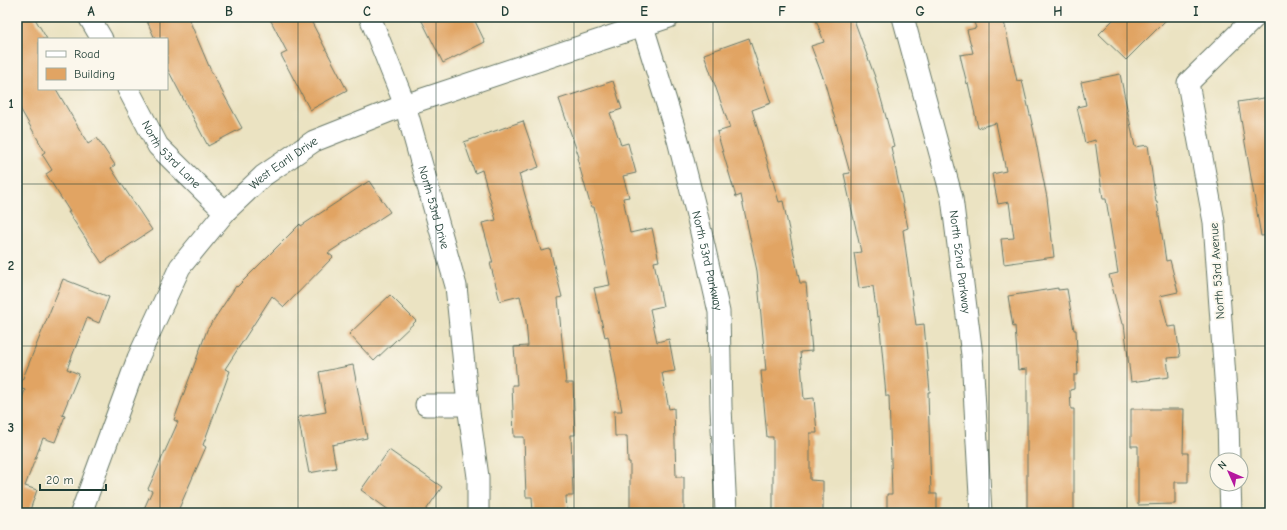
<svg xmlns="http://www.w3.org/2000/svg" width="1287" height="530" viewBox="0 0 1287 530" font-family="'Comic Neue',sans-serif">
	<style>
		.building { fill: #e1a463 }
		.lines { fill: none; stroke-linecap: round; stroke-linejoin: round }
		.minor-casing { stroke: #676; stroke-width: 23 }
		.minor { stroke: #fff; stroke-width: 21 }
		.grid { fill: none; stroke: #1f3d34; stroke-width: 1; stroke-opacity: 0.55 }
		.labels { text-anchor: middle; stroke-width: 4; stroke-linejoin: round; paint-order: stroke }
		.street-label { font-size: 12px; fill: #1f3d34; stroke: #fbf7ec }
		.neatline { fill: none; stroke: #1f3d34; stroke-width: 1.5 }
		.grid-label { font-size: 13px; text-anchor: middle; font-weight: bold; fill: #1f3d34 }
	</style>
	<rect width="100%" height="100%" fill="#fbf7ec"/>
	<filter id="ink" filterUnits="userSpaceOnUse"><feTurbulence type="fractalNoise" baseFrequency=".025" numOctaves="2"/><feDisplacementMap in="SourceGraphic" scale="8" xChannelSelector="R" yChannelSelector="G"/><feConvolveMatrix kernelMatrix="1 2 1 2 8 2 1 2 1" color-interpolation-filters="sRGB"/></filter>
	<filter id="wash" filterUnits="userSpaceOnUse"><feTurbulence type="fractalNoise" baseFrequency=".012" numOctaves="4" result="noise"/><feDisplacementMap in="SourceGraphic" scale="16" xChannelSelector="R" yChannelSelector="G"/><feGaussianBlur stdDeviation="0.9" result="paint"/><feColorMatrix in="noise" values="0 0 0 0 0 0 0 0 0 0 0 0 0 0 0 0 0 1.4 0 .05"/><feComposite in="paint" operator="in"/></filter>
	<g filter="url(#wash)">
		<rect width="100%" height="100%" fill="#ebe3c2"/>
		<g id="blocks">
			<path class="building" d="M17 17H34L47 39H39V89H56L88 144 97 138 115 165 111 168 152 230 102 263 68 212H70L46 174 52 170 42 154 45 152 17 103Z
				M156 17H188L211 71 242 128 208 146 167 68V39H155L147 21Z
				M269 17H309L347 90 310 110 281 55 287 52Z
				M420 17H473L485 42 443 63Z
				M815 17H853L875 77 894 146 891 147 908 228 903 230 916 325 924 324 930 392H928L931 494H937V513H887V494H892L889 396H886L879 316 877 317 873 286 859 288 854 253 861 252 844 174 850 173 824 80 811 46 824 42Z
				M972 17H1003L1017 81 1022 80 1034 132 1047 198 1054 257 1004 264 1001 239 1014 238 1009 202 998 204 992 174 1006 171 996 123 978 128 968 83 967 84 960 55 973 53 967 30 976 28Z
				M1116 17H1169L1126 60 1099 34Z
				M749 38 771 103 752 110 779 202 783 201 800 283H806L812 351 800 352 804 399 814 398 817 433H810V480L823 481V513H773V437H767L761 371H766L757 271 741 195 736 197 717 132 730 128 704 54Z
				M1120 74 1135 147 1148 145 1156 202H1157L1166 261 1170 260 1178 292 1160 296 1168 327 1176 326 1180 357 1167 358 1169 377 1131 382 1124 324H1122L1109 275 1118 273 1106 199H1103L1095 140 1085 143 1077 107 1086 105 1081 82Z
				M613 81 622 109 610 113 621 145 628 143 636 173 623 176 629 197 623 198 630 233 652 228 659 261 654 262 663 306 650 309 657 342 669 339 675 371 662 373 669 409 674 408 676 477H684V513H630V462H628L627 436H615L614 411H622L608 336 605 337 594 288 610 285 594 207H591L577 158 579 157 559 99Z
				M1270 97V235L1261 236 1238 102Z
				M523 121 539 167 519 174 541 251 550 249 562 297 558 298 566 383H573L575 435H571L573 496H566L567 513H533L532 497H526L524 437H514L512 385H517L514 347 528 346 526 321 520 296 500 301 490 263H493L482 223 496 220 482 170 475 173 464 142Z
				M369 181 390 212 328 253 333 257 284 307 272 296 225 369 230 371 203 445 206 447 177 513H142L152 491 148 489 178 422 174 420 207 330 236 286 237 287 300 224 301 226Z
				M63 279 109 297 99 323 87 318 67 369 79 374 62 415 65 416 55 442 43 438 25 486 37 490 29 513H17V411L25 390 19 388Z
				M1058 288V290L1067 289 1074 330H1076L1078 375H1074V389L1070 390 1071 409H1074V511L1027 512V369L1018 370 1015 326 1013 327 1008 296Z
				M390 295 416 321 374 361 349 334Z
				M353 365 367 438 332 445 336 468 309 473 298 417 326 412 319 372Z
				M1131 409H1184L1183 453H1188V482H1175V504L1138 505V446H1131Z
				M389 450 442 487 424 513H393L361 490Z"/>
		</g>
	</g>
	<g filter="url(#ink)">
		<use href="#blocks" fill-opacity="0" stroke="#676" stroke-width="1"/>
		<g class="lines">
			<defs>
				<g id="minor">
					<path d="M89 17 102 39"/>
					<path id="s1" d="M370 17 405 105 456 286 468 405 478 477V513"/>
					<path id="s2" d="M640 17 678 140 698 219 719 312 721 407 726 513"/>
					<path id="s3" d="M903 17 952 198 972 355 981 513"/>
					<path id="s4" d="M128 89 158 146 225 212"/>
					<path d="M426 405H468"/>
					<path d="M1229 460 1228 420 1214 222 1188 83 1255 17"/>
					<path d="M1230 484 1231 513"/>
					<path id="s5" d="M81 513 138 358 180 267 225 212 263 176 314 141 405 105 669 17"/>
				</g>
			</defs>
			<use href="#minor" class="minor-casing"/>
			<use href="#minor" class="minor"/>
		</g>
	</g>
	<path class="grid" d="M160 17V39M298 17V513M436 17V513M574 17V513M713 17V513M851 17V513M989 17V513M1127 17V513M160 89V513M17 184H1270M17 346H1270"/>
	<g class="labels">
		<g class="street-label">
			<text dy="4" stroke="none"><textPath href="#s4" startOffset="79">North 53rd Lane</textPath></text>
			<text dy="4" stroke="none"><textPath href="#s5" startOffset="413">West Earll Drive</textPath></text>
			<text dy="4" stroke="none"><textPath href="#s1" startOffset="201">North 53rd Drive</textPath></text>
			<text dy="4" stroke="none"><textPath href="#s2" startOffset="253">North 53rd Parkway</textPath></text>
			<text dy="4" stroke="none"><textPath href="#s3" startOffset="252">North 52nd Parkway</textPath></text>
			<text transform="translate(1217 271) rotate(-94)" y="4">North 53rd Avenue</text>
		</g>
	</g>
	<rect width="1287" height="530" fill="none" stroke="#fbf7ec" stroke-width="44"/>
	<rect x="38" y="38" width="130" height="52" fill="#fbf7ec" stroke="#a3ada2"/>
	<rect x="46" y="51" width="20" height="6" fill="#ffffff" stroke="#a3ada2"/>
	<text x="74" y="58" font-size="12" fill="#1f3d34">Road</text>
	<rect x="46" y="68" width="20" height="12" fill="#e1a463" stroke="#a3ada2"/>
	<text x="74" y="78" font-size="12" fill="#1f3d34">Building</text>
	<g transform="translate(1229 472) rotate(315)"><circle r="19" fill="#fbf7ec" stroke="#a3ada2"/>
	<path d="M0-3L7 15L0 10L-7 15Z" fill="#b5179e"/>
	<text y="-6" font-size="11" font-weight="bold" text-anchor="middle" fill="#1f3d34">N</text>
	</g>
	<path d="M40 484v6h66v-6" fill="none" stroke="#1f3d34" stroke-width="2"/>
	<text x="46" y="484" font-size="12" fill="#1f3d34" stroke="#fbf7ec" stroke-width="3" paint-order="stroke">20 m</text>
	<rect x="22" y="22" width="1243" height="486" class="neatline"/>
	<g class="grid-label">
		<text x="91" y="16">A</text>
		<text x="229" y="16">B</text>
		<text x="367" y="16">C</text>
		<text x="505" y="16">D</text>
		<text x="644" y="16">E</text>
		<text x="782" y="16">F</text>
		<text x="920" y="16">G</text>
		<text x="1058" y="16">H</text>
		<text x="1196" y="16">I</text>
		<text x="11" y="108">1</text>
		<text x="11" y="270">2</text>
		<text x="11" y="432">3</text>
	</g>
</svg>
